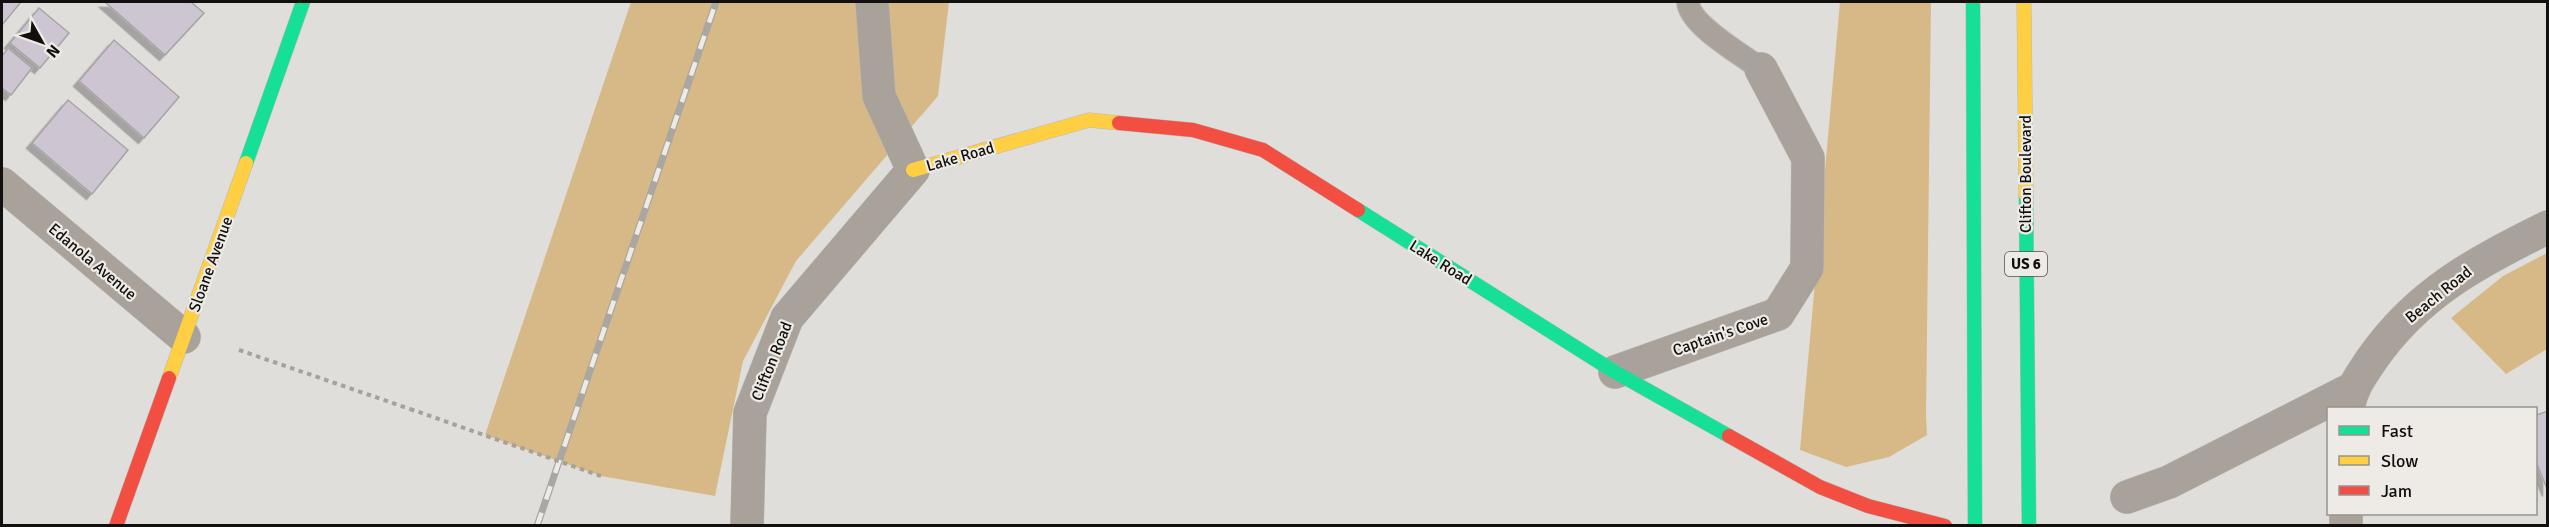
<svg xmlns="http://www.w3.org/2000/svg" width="2549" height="527" viewBox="0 0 2549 527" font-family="Signika,sans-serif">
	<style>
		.forest { fill: #d6b986 }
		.building { fill: #cec5d2; stroke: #a6a4a4; stroke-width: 1.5; filter: url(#shadow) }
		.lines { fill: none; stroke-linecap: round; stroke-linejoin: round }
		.lane-casing { stroke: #bab9b7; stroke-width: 24 }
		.street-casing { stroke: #bab9b7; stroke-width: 34 }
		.fast-casing { stroke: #bab9b7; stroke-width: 15 }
		.slow-casing { stroke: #bab9b7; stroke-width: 15 }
		.jam-casing { stroke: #bab9b7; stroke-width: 15 }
		.path { stroke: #a4a29b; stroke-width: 4; stroke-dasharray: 4.5 4.5; stroke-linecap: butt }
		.lane { stroke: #a9a29a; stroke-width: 22 }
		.street { stroke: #a9a29a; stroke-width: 33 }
		.fast { stroke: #16e098; stroke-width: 14 }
		.slow { stroke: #ffcf43; stroke-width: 14 }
		.jam { stroke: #f24e42; stroke-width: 14 }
		.rail-casing { stroke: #aaa7a2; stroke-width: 7 }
		.rail { stroke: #eeebe7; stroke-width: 4.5; stroke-dasharray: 14; stroke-linecap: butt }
		.path-bridge { stroke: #a4a29b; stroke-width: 4; stroke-dasharray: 4.5 4.5; stroke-linecap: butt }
		.labels { text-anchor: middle; stroke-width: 4.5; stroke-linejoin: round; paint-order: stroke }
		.shield { fill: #eeebe7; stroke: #53524f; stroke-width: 1.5 }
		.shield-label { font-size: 15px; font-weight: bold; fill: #11100e }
		.street-label { font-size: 16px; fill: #11100e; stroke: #eeebe7 }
	</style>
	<defs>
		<filter id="shadow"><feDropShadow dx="-5.5" dy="5.5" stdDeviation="0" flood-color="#0004"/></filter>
	</defs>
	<rect width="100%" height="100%" fill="#e0dedb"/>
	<path class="forest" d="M631 2H949L938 96 796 261 743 361 715 496 601 476 485 435Z
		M1840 2H1931L1926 416 1927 435 1889 457 1846 467 1800 450Z
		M2547 253V349L2506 374 2451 318 2503 276Z"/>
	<path class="building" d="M2 2H21L2 25Z
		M105 2H191L204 13 165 55Z
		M39 8 69 33 40 68 10 43Z
		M114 40 179 97 144 138 79 81Z
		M8 48 32 68 11 95 2 88V56Z
		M68 100 128 150 92 194 32 143Z
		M2548 411V491L2536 462V415Z"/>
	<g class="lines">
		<defs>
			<path id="lane" d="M1688 2C1689 25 1743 55 1761 69"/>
			<path id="street" d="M2 184 184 337
				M1615 372 1778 314 1807 268 1808 158 1761 69
				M2348 408C2352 387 2360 377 2372 359 2418 293 2477 262 2548 227
				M2127 497 2169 482 2352 389
				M2346 514V526
				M747 526 750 413 787 318 913 170 879 96 872 2"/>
			<path id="fast" d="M1973 2 1975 526
				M246 163 303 2
				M2026 195 2029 526
				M1358 210 1615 372 1729 436"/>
			<path id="slow" d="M2024 2 2026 195
				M913 170 1089 120 1119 123
				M169 378 246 163"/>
			<path id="jam" d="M1119 123 1193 130 1263 150 1358 210
				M1729 436 1820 487 1868 506 1945 526
				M116 526 169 378"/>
		</defs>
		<use href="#lane" class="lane-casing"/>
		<use href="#street" class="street-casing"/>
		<use href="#fast" class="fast-casing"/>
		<use href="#slow" class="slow-casing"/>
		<use href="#jam" class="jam-casing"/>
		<path class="path" d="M239 350 410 409"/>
		<use href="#lane" class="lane"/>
		<use href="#street" class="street"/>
		<use href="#fast" class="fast"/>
		<use href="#slow" class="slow"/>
		<use href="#jam" class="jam"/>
		<defs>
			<path id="rail" d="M537 526 716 2"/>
		</defs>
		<use href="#rail" class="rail-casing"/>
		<use href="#rail" class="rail"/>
		<path class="path-bridge" d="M410 409 601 476"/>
	</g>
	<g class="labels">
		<rect class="shield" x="2005" y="252" width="42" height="24" rx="4.5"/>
		<g class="shield-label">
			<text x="2026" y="269">US 6</text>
		</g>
		<g class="street-label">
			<text transform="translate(960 156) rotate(-16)" y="6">Lake Road</text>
			<text transform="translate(2025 174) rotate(-90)" y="6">Clifton Boulevard</text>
			<text transform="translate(93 261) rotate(40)" y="6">Edanola Avenue</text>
			<text transform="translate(1441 262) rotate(32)" y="6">Lake Road</text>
			<text transform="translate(210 264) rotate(-70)" y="6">Sloane Avenue</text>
			<text transform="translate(2438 294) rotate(-39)" y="6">Beach Road</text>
			<text transform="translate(1720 334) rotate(-19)" y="6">Captain's Cove</text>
			<text transform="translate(771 361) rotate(-68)" y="6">Clifton Road</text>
		</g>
	</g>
	<rect width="2549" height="527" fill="none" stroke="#11100e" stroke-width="6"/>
	<rect x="2327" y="407" width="210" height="108" fill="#eeebe7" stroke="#969390" stroke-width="1.5"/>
	<rect x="2339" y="426" width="30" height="9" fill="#16e098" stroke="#969390" stroke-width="1.5"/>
	<text x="2381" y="437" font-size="18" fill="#11100e">Fast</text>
	<rect x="2339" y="456" width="30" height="9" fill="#ffcf43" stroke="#969390" stroke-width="1.5"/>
	<text x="2381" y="467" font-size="18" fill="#11100e">Slow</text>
	<rect x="2339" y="486" width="30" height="9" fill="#f24e42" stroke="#969390" stroke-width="1.5"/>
	<text x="2381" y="497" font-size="18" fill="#11100e">Jam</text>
	<g transform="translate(42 42) rotate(130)" stroke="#eeebe7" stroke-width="4.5" paint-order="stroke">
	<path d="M0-4.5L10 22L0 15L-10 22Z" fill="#11100e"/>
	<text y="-9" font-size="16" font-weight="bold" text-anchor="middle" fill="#11100e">N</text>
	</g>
</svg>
